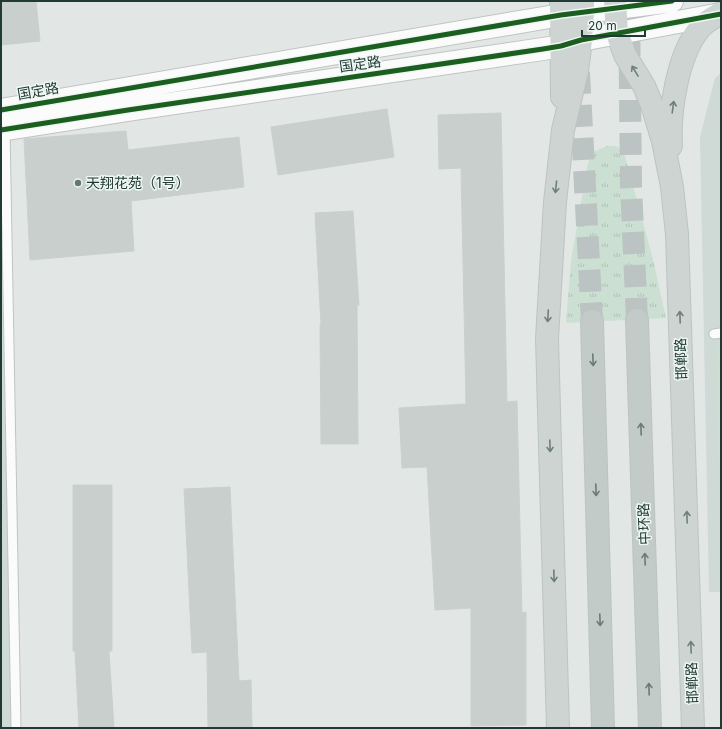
<svg xmlns="http://www.w3.org/2000/svg" width="722" height="729" viewBox="0 0 722 729" font-family="Inter,'Noto Sans SC',sans-serif">
	<style>
		.built { fill: #cfd9d5 }
		.park { fill: url(#park-tufts) }
		.building { fill: #c9cfcc; stroke: #cbd0ce }
		.lines { fill: none; stroke-linecap: round; stroke-linejoin: round }
		.trunk-tunnel { stroke: #bbc4c2; stroke-width: 22; stroke-dasharray: 22 11; stroke-linecap: butt }
		.service-casing { stroke: #bfc4c2; stroke-width: 11 }
		.tertiary-casing { stroke: #bfc4c2; stroke-width: 24 }
		.primary-casing { stroke: #bcc4c1; stroke-width: 24 }
		.trunk-casing { stroke: #bcc4c1; stroke-width: 24 }
		.service { stroke: #fbfbfb; stroke-width: 9 }
		.tertiary { stroke: #fbfbfb; stroke-width: 22 }
		.primary { stroke: #cdd4d2; stroke-width: 22 }
		.trunk { stroke: #c3cbc9; stroke-width: 22 }
		.cycleway-casing { stroke: #eff7f3; stroke-width: 8 }
		.cycleway { stroke: #1b5e20; stroke-width: 5 }
		.oneway { stroke: #6e7f7b }
		.oneway2 { stroke: #6a7b77 }
		.poi-dot { fill: #657772; stroke: #eff7f3; stroke-width: 1.5 }
		.labels { text-anchor: middle; stroke-width: 3; stroke-linejoin: round; paint-order: stroke }
		.street-label { font-size: 14px; fill: #213a34; stroke: #eff7f3 }
		.poi-label { font-size: 14px; fill: #213a34; stroke: #eff7f3; text-anchor: start }
	</style>
	<defs>
		<pattern id="park-tufts" width="24" height="20" patternUnits="userSpaceOnUse"><rect width="24" height="20" fill="#cbe0d2"/><path d="M3 7l-1-3M5 7V3M7 7l1-3M15 17l-1-3M17 17v-4M19 17l1-3" fill="none" stroke="#aec1b5"/></pattern>
	</defs>
	<rect width="100%" height="100%" fill="#e2e7e5"/>
	<path class="built" d="M721 73V592H709L700 137 715 78Z
		M1 223 12 728H1Z"/>
	<path class="park" d="M607 146H616L624 152 653 259 666 318 566 323 571 261 588 163 593 152Z
		M716 343H721V527Z"/>
	<path class="building" d="M1 1H36L40 41 1 45Z
		M387 109 394 157 278 175 271 127Z
		M501 113 507 402 517 401 522 613 526 612V725L471 726V608L435 610 427 467 402 468 399 408 466 404 461 168 439 169 438 115Z
		M126 131 128 150 239 137 244 187 131 201 134 251 30 260 24 139Z
		M353 211 359 305H357L358 444H321L320 325H321L315 213Z
		M73 485H112V651H109L114 728H79L75 651H73Z
		M230 487 239 681 251 680 252 728H208L207 652 192 653 184 489Z"/>
	<g class="lines">
		<path class="trunk-tunnel" d="M629 1 631 186 637 320
			M579 72 592 321"/>
		<defs>
			<path id="service" d="M5 129 16 728
				M714 334 721 333"/>
			<path id="tertiary" d="M1 110 561 15 672 1
				M1 130 128 110 543 49 561 46 581 40 721 14"/>
			<path id="primary" d="M561 1 562 97
				M615 1 617 33 625 55 644 86 652 105 663 141 672 187 677 234 693 728
				M671 146C669 113 677 55 700 28 705 22 712 18 719 14
				M558 728 547 339 555 202 563 130 577 71 581 40 583 12V1"/>
			<path id="trunk" d="M637 320 650 728
				M592 321 603 728"/>
		</defs>
		<use href="#service" class="service-casing"/>
		<use href="#tertiary" class="tertiary-casing"/>
		<use href="#primary" class="primary-casing"/>
		<use href="#trunk" class="trunk-casing"/>
		<use href="#service" class="service"/>
		<use href="#tertiary" class="tertiary"/>
		<use href="#primary" class="primary"/>
		<use href="#trunk" class="trunk"/>
		<defs>
			<path id="cycleway" d="M1 110 561 15 672 1
				M1 130 128 110 543 49 561 46 581 40 721 14"/>
		</defs>
		<use href="#cycleway" class="cycleway-casing"/>
		<use href="#cycleway" class="cycleway"/>
	</g>
	<defs><path id="oneway-shaft" d="M-6 0H5M1.5-3L5.5 0L1.5 3" fill="none" stroke-width="1.6" stroke-linecap="round" stroke-linejoin="round"/></defs>
	<g class="oneway">
		<use href="#oneway-shaft" transform="translate(635 71) rotate(-121)"/>
		<use href="#oneway-shaft" transform="translate(673 107) rotate(-82)"/>
		<use href="#oneway-shaft" transform="translate(556 187) rotate(96)"/>
		<use href="#oneway-shaft" transform="translate(548 316) rotate(93)"/>
		<use href="#oneway-shaft" transform="translate(680 317) rotate(-92)"/>
		<use href="#oneway-shaft" transform="translate(550 446) rotate(88)"/>
		<use href="#oneway-shaft" transform="translate(687 517) rotate(-92)"/>
		<use href="#oneway-shaft" transform="translate(554 576) rotate(88)"/>
		<use href="#oneway-shaft" transform="translate(691 647) rotate(-92)"/>
	</g>
	<g class="oneway2">
		<use href="#oneway-shaft" transform="translate(593 360) rotate(88)"/>
		<use href="#oneway-shaft" transform="translate(641 429) rotate(-92)"/>
		<use href="#oneway-shaft" transform="translate(596 490) rotate(88)"/>
		<use href="#oneway-shaft" transform="translate(645 559) rotate(-92)"/>
		<use href="#oneway-shaft" transform="translate(600 620) rotate(88)"/>
		<use href="#oneway-shaft" transform="translate(649 689) rotate(-92)"/>
	</g>
	<circle class="poi-dot" cx="78" cy="183" r="4"/>
	<g class="labels">
		<g class="street-label">
			<text transform="translate(360 64) rotate(-8)" y="5">国定路</text>
			<text transform="translate(38 91) rotate(-10)" y="5">国定路</text>
			<text transform="translate(681 359) rotate(-92)" y="5">邯郸路</text>
			<text transform="translate(644 524) rotate(-92)" y="5">中环路</text>
			<text transform="translate(692 683) rotate(-92)" y="5">邯郸路</text>
		</g>
		<g class="poi-label">
			<text x="86" y="188">天翔花苑（1号）</text>
		</g>
	</g>
	<rect width="722" height="729" fill="none" stroke="#213a34" stroke-width="4"/>
	<path d="M582 30v6h63v-6" fill="none" stroke="#213a34" stroke-width="2"/>
	<text x="588" y="30" font-size="12" fill="#213a34" stroke="#eff7f3" stroke-width="3" paint-order="stroke">20 m</text>
</svg>
